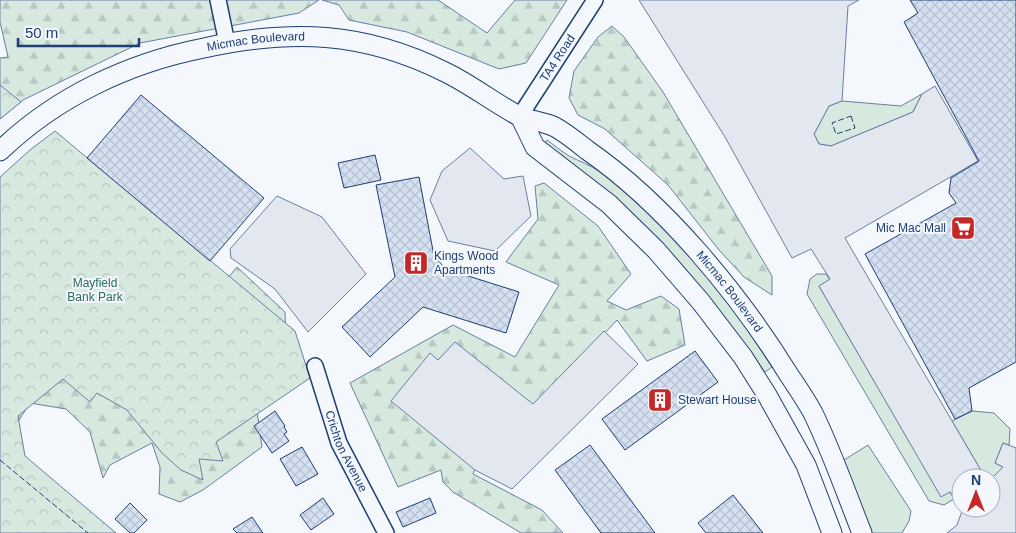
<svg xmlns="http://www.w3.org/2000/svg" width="1016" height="533" viewBox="0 0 1016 533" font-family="Arial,sans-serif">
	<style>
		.grass { fill: #d7e8df; stroke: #687fa3 }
		.forest { fill: url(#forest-firs); stroke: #687fa3 }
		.park { fill: url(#park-crowns); stroke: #687fa3 }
		.parking { fill: #e3e8f0; stroke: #687fa3 }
		.building { fill: url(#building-cross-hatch); stroke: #1d3f73 }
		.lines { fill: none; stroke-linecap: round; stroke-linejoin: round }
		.minor-casing { stroke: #1d3f73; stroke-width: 18 }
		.tertiary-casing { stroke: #1d3f73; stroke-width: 21 }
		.minor { stroke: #f4f7fb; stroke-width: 15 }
		.tertiary { stroke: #f4f7fb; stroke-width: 19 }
		.fence { stroke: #1d3f73; stroke-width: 1; stroke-dasharray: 6 2.5; stroke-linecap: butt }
		.labels { text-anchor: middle; stroke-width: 4; stroke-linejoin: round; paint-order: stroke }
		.street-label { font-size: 12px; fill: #1d3f73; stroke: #f4f7fb }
		.poi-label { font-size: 12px; fill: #1d3f73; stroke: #f4f7fb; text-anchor: start }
		.park-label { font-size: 12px; fill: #2c6c60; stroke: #f4f7fb }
	</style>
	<defs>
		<pattern id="forest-firs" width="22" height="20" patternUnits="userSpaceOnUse" patternTransform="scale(1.25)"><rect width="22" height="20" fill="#d7e8df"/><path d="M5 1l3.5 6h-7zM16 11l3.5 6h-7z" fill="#b8c8c3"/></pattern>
		<pattern id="park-crowns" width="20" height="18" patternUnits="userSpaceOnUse" patternTransform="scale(1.25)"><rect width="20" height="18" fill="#d7e8df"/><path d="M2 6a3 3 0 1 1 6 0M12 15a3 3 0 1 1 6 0" fill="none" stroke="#b8c8c3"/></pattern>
		<pattern id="building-cross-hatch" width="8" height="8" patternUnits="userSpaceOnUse" patternTransform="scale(1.25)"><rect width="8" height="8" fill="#d5e0f0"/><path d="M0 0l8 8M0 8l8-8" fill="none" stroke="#b6c1d1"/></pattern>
	</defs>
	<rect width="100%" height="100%" fill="#f4f7fb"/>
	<path class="grass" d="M922 94 913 112 831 146 819 144 814 134 829 106 842 101 901 106Z
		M547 140C554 145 561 151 569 156 579 161 590 165 599 171 667 223 727 295 772 367L765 372C721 313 678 254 623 206 599 183 572 164 545 144Z
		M817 274H826L830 280 819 286 941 496 950 492 954 499 944 505 929 501 807 294 810 279Z
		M972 411 994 413 1010 429 1009 445 1003 443 995 463 1003 467 991 479 976 478 983 474 952 421Z
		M868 445 911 511 909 521 902 533H872L871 532 844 460Z"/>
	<path class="forest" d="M0 0H319L299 13 140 43 23 100 0 119V58L8 57 0 22Z
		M322 0H438L487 33 515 0H567L526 63 499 69 407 32 349 20 339 5Z
		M612 26 624 37 663 92 772 276V295L744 277 719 250 668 185 605 129 578 115 569 98 574 71 598 37Z
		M544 183 598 226 631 274 607 301 626 310 661 296 679 309 685 345 647 361 617 320 560 381 482 450 473 474 542 510 563 533H521L453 492 443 482 441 470 398 487 350 383 453 325 515 357 559 285 506 262 538 219 535 186Z
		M0 202 191 322 237 267 285 312 286 341 257 411 262 447 203 490 180 502 159 494 160 467 152 443 110 465 103 478 90 432 66 409 30 403 1 448Z"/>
	<path class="park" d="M0 85 21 102 0 119Z
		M55 131 295 331 310 378 216 442 223 461 199 459 203 480 181 470 162 453 127 410 97 393 90 402 63 379 18 416 25 456 116 533H0V177L30 150Z"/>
	<path class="parking" d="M639 0H859L848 6 842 101 829 106 814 134 819 144 831 146 913 112 922 94 935 86 978 161 845 238 983 474 976 478H961V508H991V479L1003 467 995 463 1003 443 1016 448V533H947L957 525 962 511 950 492 941 497 819 286 830 279 811 249 792 258 725 137Z
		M470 148 504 179 523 176 531 216 495 251 448 241 430 200 442 171Z
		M277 196 322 217 366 274 308 332 275 289 231 258 230 249Z
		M604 331 638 364 512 489 475 470 391 401 430 353 438 360 455 342 533 404Z"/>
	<path class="building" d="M910 0H1016V362L969 388 972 411 955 419 865 254 956 203 949 193 951 178 979 161 904 22 918 13Z
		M141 95 264 198 210 261 87 158Z
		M375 155 381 180 344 188 338 163Z
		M419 177 434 256 446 269 519 292 506 333 423 307 370 357 342 327 395 277 376 185Z
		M695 351 718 382 625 450 602 419Z
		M275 411 285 426 284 427 287 432 284 434 289 441 272 453 254 426Z
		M590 445 655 533H601L555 470Z
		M302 447 318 474 296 486 280 459Z
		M733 495 763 533H706L698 523Z
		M323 498 334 514 311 530 300 515Z
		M430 498 436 513 403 527 396 512Z
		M130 503 147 520 134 533H130L115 519Z
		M252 517 263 533H237L233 529Z"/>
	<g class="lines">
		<defs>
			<g id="minor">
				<path d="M218 0 227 43"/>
				<path id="s1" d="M520 116 595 0"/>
				<path id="s2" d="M315 366 339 443 386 533"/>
			</g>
			<g id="tertiary">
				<path d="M520 116 535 147 609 204 656 250 701 302 743 357 767 395 806 465 832 533"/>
				<path id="s3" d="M0 151C56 97 128 63 204 48 291 29 363 31 445 72 470 84 493 102 517 115 529 121 543 121 555 127 566 133 577 142 587 150 665 204 739 294 789 375 797 387 806 400 813 413 832 452 846 493 862 533"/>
			</g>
		</defs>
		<use href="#minor" class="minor-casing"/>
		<use href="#tertiary" class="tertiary-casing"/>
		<use href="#minor" class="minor"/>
		<use href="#tertiary" class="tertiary"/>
		<path class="fence" d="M851 116 855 128 836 134 832 123Z
			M0 460 88 533"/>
	</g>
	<defs>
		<symbol id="supermarket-square" viewBox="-11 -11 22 22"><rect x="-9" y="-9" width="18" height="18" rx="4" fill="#c62828" stroke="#f4f7fb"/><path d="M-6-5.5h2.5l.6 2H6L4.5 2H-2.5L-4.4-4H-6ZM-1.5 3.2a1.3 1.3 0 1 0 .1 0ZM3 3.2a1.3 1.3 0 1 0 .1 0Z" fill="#fff"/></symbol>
		<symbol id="building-square" viewBox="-11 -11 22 22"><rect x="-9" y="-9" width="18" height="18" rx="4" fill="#c62828" stroke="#f4f7fb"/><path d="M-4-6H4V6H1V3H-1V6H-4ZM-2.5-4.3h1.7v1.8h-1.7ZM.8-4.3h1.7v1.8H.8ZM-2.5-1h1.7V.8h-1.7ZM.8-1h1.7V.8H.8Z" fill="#fff"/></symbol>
	</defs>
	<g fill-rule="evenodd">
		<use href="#supermarket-square" x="949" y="214" width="28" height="28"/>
		<use href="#building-square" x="402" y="249" width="28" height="28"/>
		<use href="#building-square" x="646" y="386" width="28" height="28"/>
	</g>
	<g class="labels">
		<g class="street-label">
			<text dy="4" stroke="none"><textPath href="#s3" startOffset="284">Micmac Boulevard</textPath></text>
			<text dy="4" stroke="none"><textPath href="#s1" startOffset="69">TA4 Road</textPath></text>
			<text dy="4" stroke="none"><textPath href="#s3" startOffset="844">Micmac Boulevard</textPath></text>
			<text dy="4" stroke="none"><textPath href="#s2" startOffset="91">Crichton Avenue</textPath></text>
		</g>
		<g class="poi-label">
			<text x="946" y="232" text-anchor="end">Mic Mac Mall</text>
			<text x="434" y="260">Kings Wood<tspan x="434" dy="14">Apartments</tspan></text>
			<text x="678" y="404">Stewart House</text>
		</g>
		<g class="park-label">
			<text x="95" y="287">Mayfield<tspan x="95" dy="14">Bank Park</tspan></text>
		</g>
	</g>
	<g transform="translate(976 493)"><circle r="24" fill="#f4f7fb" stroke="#9eadc5"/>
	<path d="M0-4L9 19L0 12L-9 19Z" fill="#c62828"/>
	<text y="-8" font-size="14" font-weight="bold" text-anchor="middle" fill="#1d3f73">N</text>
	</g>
	<path d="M18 38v8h121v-8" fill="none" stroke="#1d3f73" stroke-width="2.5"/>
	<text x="25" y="38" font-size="15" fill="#1d3f73" stroke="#f4f7fb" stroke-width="4" paint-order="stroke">50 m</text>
</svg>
